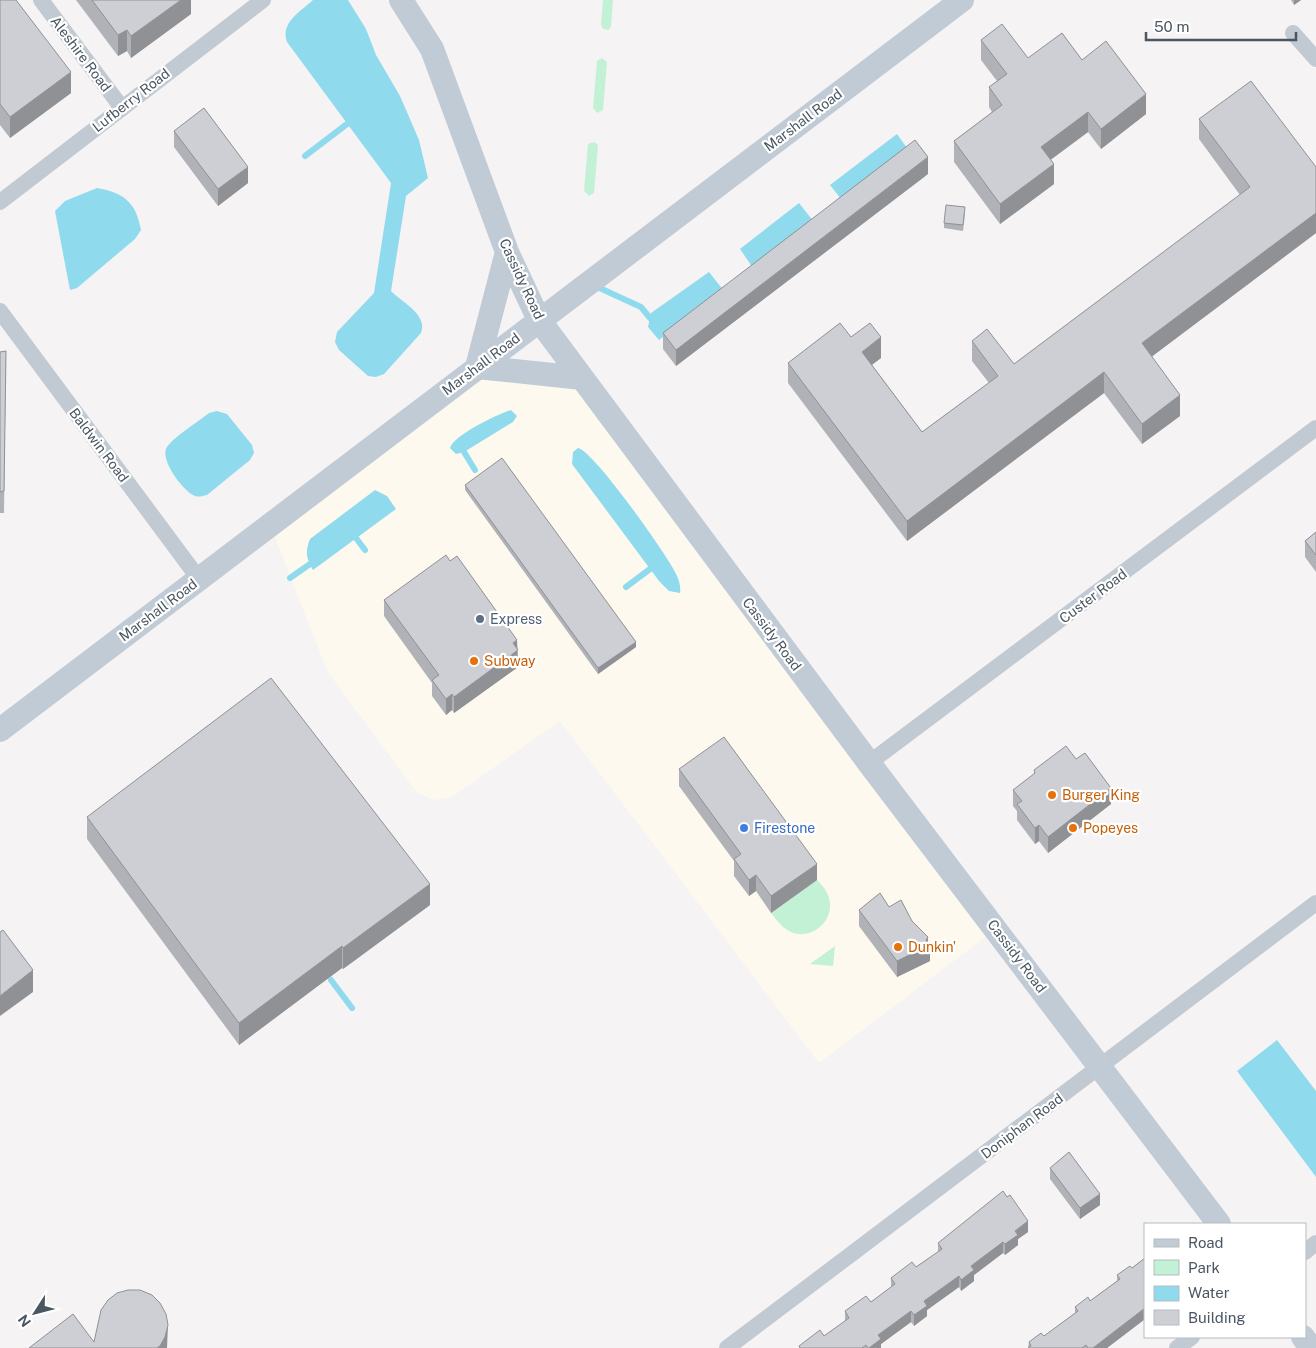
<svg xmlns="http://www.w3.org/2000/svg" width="1316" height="1348" viewBox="0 0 1316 1348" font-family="'Public Sans',sans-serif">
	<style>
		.commercial { fill: #fdf9ef }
		.green { fill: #c3f1d5 }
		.water { fill: #90daee }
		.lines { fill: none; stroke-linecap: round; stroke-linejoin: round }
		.stream { stroke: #90daee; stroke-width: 6 }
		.street { stroke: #c1cad2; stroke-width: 16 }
		.secondary { stroke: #c1cbd6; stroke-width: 24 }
		.wall { fill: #b0b2b7 }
		.shaded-wall { fill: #909195 }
		.building { fill: #cdcfd5; stroke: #909195 }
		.service-dot { fill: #5c6f8a; stroke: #fff; stroke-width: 2 }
		.food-dot { fill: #e8710a; stroke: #fff; stroke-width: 2 }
		.shop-dot { fill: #3f7fe0; stroke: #fff; stroke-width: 2 }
		.labels { text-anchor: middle; stroke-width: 4.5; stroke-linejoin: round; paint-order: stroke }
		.street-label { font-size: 14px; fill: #4a5661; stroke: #fff }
		.service-label { font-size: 14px; fill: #4e5e75; stroke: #fff; text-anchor: start }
		.food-label { font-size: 14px; fill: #c56008; stroke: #fff; text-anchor: start }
		.shop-label { font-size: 14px; fill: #366cbe; stroke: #fff; text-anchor: start }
	</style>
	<rect width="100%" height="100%" fill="#f5f3f3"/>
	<path class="commercial" d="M477 367 582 378 996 929 819 1063 560 721 452 797 434 800 417 793 327 671 270 524Z"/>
	<path class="green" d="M603 0H613L611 27 608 30 603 29 601 25Z
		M602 58 607 62 603 110 597 113 593 108 597 61Z
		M594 142 598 145 594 193 589 196 584 191 588 144Z
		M817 880C821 884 826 889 828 895 838 920 810 944 787 930 781 926 776 919 771 913Z
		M835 946 833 966 810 964Z"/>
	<path class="water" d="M313 0H348L366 29 376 55 400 96 419 140 428 178 406 196 391 291C403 303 428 315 421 333L384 374 376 377 368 376 339 350 335 342 337 332 374 293 391 183 287 42C280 23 300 12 313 0Z
		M897 134 907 148 841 199 830 185Z
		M97 188C124 193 136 202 141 230L135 239 77 288 70 290 55 211 65 201Z
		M799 203 814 222 753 268 740 249Z
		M709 272 724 291 659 340 648 327 651 313Z
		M511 410 517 416 513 422 464 452 456 454 450 448C454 435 498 414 511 410Z
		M217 411 227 414 252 445 254 453 250 460 207 495C202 496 198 498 193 495 182 489 159 459 167 447 175 436 198 422 209 413Z
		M578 448C593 450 668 556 676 574 679 580 681 586 680 593L669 591 659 581 572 464 573 452Z
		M375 490 387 496 396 509 313 570C306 558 305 552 310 539Z
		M1277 1040 1316 1091V1177L1237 1071Z"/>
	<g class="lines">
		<path class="stream" d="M305 156 347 124
			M593 285 641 307 650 318
			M464 452 475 470
			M356 538 365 550
			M290 578 310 564
			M626 587 650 569
			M331 980 352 1008"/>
		<path class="street" d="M41 0 122 108
			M1293 33 1316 59
			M0 202 263 0
			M0 311 199 579
			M869 763 1316 428
			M1305 1252 1316 1243
			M727 1348 1316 903
			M1177 1348 1192 1337"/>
		<path class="secondary" d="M401 0 432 49 507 252 539 320 869 763 1219 1224
			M477 367 507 252
			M477 367 582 378
			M0 730 962 0
			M1303 1337 1311 1348"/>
	</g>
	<path class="wall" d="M0 0 71 93 10 138 0 125Z
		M76 0H191V14L131 58 127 51 118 56Z
		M1291 0H1301L1294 5Z
		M981 40 1028 58 1082 60 1146 114 1101 149 1088 132 1050 160 1054 184 1000 224 954 162V141L992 112 989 107V87L997 81 981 60Z
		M1199 119 1316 167V233L1152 356 1180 416 1142 444 1104 393 907 541 788 383V363L851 337 881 358 872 365 922 432 989 383 972 361V341L1014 364 1240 195 1199 139Z
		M174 131 248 183 218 206 174 147Z
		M928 174 676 366 663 349V333Z
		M965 213 963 231 944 228V223Z
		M6 351 4 513H0V352Z
		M465 485 636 647 598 674 465 490Z
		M1316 532V572L1305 557V541Z
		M450 561 517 640 518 667 454 713 452 710 446 715 432 696V683L384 616V600Z
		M679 769 817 880 771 913 756 891 749 896 734 876V861L679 786Z
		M1034 770 1111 804 1048 853 1039 841 1035 844 1017 820V811L1013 806V790L1034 774Z
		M87 817 430 905 343 969 342 968 239 1045 87 839Z
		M889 907 912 921 928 943 930 961 897 977 859 926V910Z
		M1050 1168 1100 1205 1080 1219 1050 1179Z
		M1028 1232 1018 1239V1245L1005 1255 1003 1253 974 1275V1281L961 1291 959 1287 927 1310V1316L914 1326 911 1322 881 1344V1348H799V1346L824 1336 845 1321V1311L871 1302 891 1287V1278L916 1267 938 1252V1243Z
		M1145 1258V1319L1107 1348H1028L1029 1342 1044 1336 1075 1313V1307L1090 1301 1117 1281V1275L1132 1268Z"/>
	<path class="shaded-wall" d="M181 0H191V14L131 58V36Z
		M1294 0H1301L1294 5Z
		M127 30V51L118 56V35Z
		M71 72V93L10 138V117Z
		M1146 94V114L1101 149V129Z
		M1088 112V132L1041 167V147Z
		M928 157V174L676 366V350Z
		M1054 164V184L1000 224V204Z
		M248 167V183L218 206V189Z
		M1316 213V233L1142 364V343Z
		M881 337V358L862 372V352Z
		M1104 372V393L907 541V521Z
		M1180 395V416L1142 444V424Z
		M517 640 518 667 454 713V697L513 643Z
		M636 642V647L598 674V668Z
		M452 694V710L446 715V699Z
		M1111 788V804L1048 853V837Z
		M1039 825V841L1035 844V828Z
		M817 864V880L771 913V896Z
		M756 875V891L749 896V880Z
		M430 884V905L343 969V948Z
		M928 937V946L930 945V961L897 977V961L926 940Z
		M342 946V968L239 1045V1023Z
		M33 970V992L0 1016V1028V996Z
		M1100 1194V1205L1080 1219V1208Z
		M1028 1221V1232L1018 1239V1245L1005 1255V1244L1015 1231Z
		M1003 1242V1253L974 1275V1281L961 1291V1280L971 1266Z
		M959 1276V1287L927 1310V1316L914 1326V1315L924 1301Z
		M1145 1308V1319L1107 1348H1093Z
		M911 1311V1322L881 1344V1348H869L878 1335Z
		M168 1325 167 1348H157Z"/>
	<path class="building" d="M0 0H16L71 72 10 117 0 104Z
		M92 0H181L131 36 127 30 118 35Z
		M1002 24 1028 58 1062 33 1082 60 1106 41 1146 94 1101 129 1088 112 1041 147 1054 164 1000 204 954 141 1002 105 989 87 1007 74 981 40Z
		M1251 81 1316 167V213L1142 343 1180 395 1142 424 1104 372 907 521 788 363 840 323 851 337 870 323 881 337 862 352 922 432 998 376 972 341 987 329 1014 364 1250 187 1199 119Z
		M204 108 248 167 218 189 174 131Z
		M915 140 928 157 676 350 663 333Z
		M946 205 965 207 963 225 944 223Z
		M6 351 4 491 0 492V352Z
		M502 458 636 642 598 668 465 485Z
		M1316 532V555L1305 541Z
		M446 555 450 561 457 556 517 640 513 643 518 650 454 697 452 694 446 699 432 680 439 675 384 600Z
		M271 678 430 884 343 948 342 946 239 1023 87 817Z
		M724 737 817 864 771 896 756 875 749 880 734 859 741 854 679 769Z
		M1066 746 1076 759 1085 753 1111 788 1048 837 1039 825 1035 828 1017 804 1022 801 1013 790 1035 773 1034 770Z
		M880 893 889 907 901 900 912 921 928 937 926 940 930 945 897 961 859 910Z
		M3 930 33 970 0 996V932Z
		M1069 1152 1100 1194 1080 1208 1050 1168Z
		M1003 1191 1007 1197 1010 1195 1028 1221 1015 1231 1018 1235 1005 1244 1003 1242 971 1266 974 1270 961 1280 959 1276 924 1301 927 1306 914 1315 911 1311 878 1335 881 1339 869 1348H868L866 1345 862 1348H800L799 1346 820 1330 824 1336 849 1318 845 1311 866 1296 871 1302 895 1284 891 1278 912 1262 916 1267 942 1249 938 1243Z
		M1145 1258V1308L1093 1348H1088L1086 1345 1082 1348H1028L1031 1346 1029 1342 1041 1333 1044 1336 1078 1311 1075 1307 1088 1297 1090 1301 1120 1279 1117 1275 1130 1266 1132 1268Z
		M128 1290H140L152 1295 160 1303 166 1314 168 1325 165 1337 160 1346 157 1348H29L73 1314 94 1342 101 1310 108 1300 117 1293Z"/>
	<circle class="service-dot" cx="480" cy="619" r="5"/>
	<g class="food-dot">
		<circle cx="474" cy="661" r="5"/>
		<circle cx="1052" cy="795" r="5"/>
		<circle cx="1073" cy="828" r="5"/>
		<circle cx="898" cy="947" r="5"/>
	</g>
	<circle class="shop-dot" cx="744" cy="828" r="5"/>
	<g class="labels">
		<g class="street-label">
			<text transform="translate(81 54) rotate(53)" y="5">Aleshire Road</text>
			<text transform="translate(131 100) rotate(-38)" y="5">Lufberry Road</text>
			<text transform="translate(803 120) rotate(-37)" y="5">Marshall Road</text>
			<text transform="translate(522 279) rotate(65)" y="5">Cassidy Road</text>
			<text transform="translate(481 364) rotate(-37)" y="5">Marshall Road</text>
			<text transform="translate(99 445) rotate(53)" y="5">Baldwin Road</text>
			<text transform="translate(1093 596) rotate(-37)" y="5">Custer Road</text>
			<text transform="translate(158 610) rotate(-37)" y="5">Marshall Road</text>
			<text transform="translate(772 634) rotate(53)" y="5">Cassidy Road</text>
			<text transform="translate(1017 956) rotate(53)" y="5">Cassidy Road</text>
			<text transform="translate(1022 1126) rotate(-37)" y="5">Doniphan Road</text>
		</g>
		<g class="service-label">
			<text x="490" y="624">Express</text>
		</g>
		<g class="food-label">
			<text x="484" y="666">Subway</text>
			<text x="1062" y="800">Burger King</text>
			<text x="1083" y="833">Popeyes</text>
			<text x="908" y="952">Dunkin'</text>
		</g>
		<g class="shop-label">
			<text x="754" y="833">Firestone</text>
		</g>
	</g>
	<rect x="1144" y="1223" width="162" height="115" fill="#ffffff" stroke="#b7bbc0"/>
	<rect x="1154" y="1239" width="25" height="8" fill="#c1cbd6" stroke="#b7bbc0"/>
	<text x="1188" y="1248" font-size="15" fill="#4a5661">Road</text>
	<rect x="1154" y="1260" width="25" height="15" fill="#c3f1d5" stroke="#b7bbc0"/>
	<text x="1188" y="1273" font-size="15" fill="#4a5661">Park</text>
	<rect x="1154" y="1286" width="25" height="15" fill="#90daee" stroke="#b7bbc0"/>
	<text x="1188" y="1298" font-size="15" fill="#4a5661">Water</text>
	<rect x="1154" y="1310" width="25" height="15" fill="#cdcfd5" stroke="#b7bbc0"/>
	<text x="1188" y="1323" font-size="15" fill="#4a5661">Building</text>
	<g transform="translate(35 1313) rotate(234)" stroke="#ffffff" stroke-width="4" paint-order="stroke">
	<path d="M0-4L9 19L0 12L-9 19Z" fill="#4a5661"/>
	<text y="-8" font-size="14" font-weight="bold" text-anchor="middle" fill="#4a5661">N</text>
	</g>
	<path d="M1146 32v8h150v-8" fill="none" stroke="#4a5661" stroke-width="2.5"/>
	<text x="1154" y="32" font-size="15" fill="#4a5661" stroke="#ffffff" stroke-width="4" paint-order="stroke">50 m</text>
</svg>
